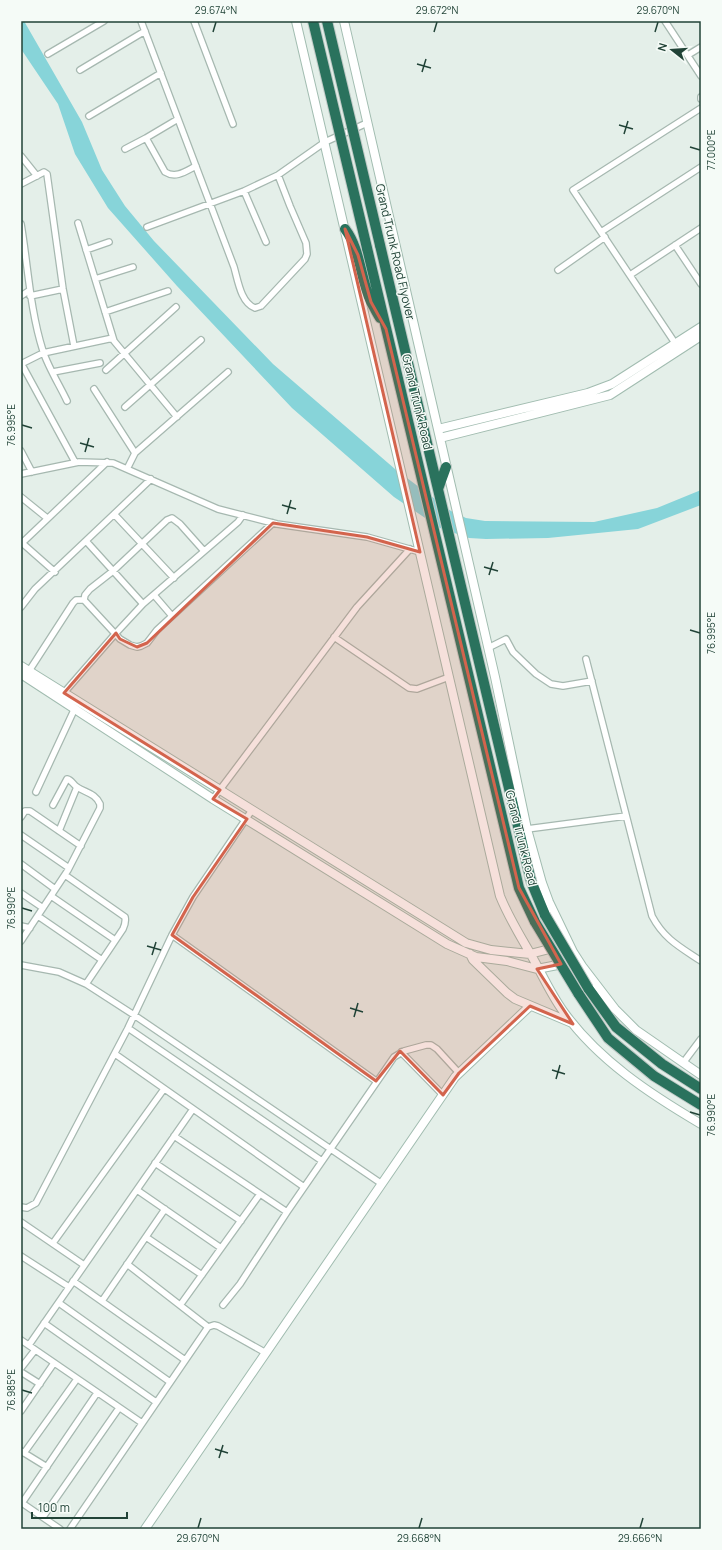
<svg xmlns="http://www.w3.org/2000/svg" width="722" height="1550" viewBox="0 0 722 1550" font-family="Manrope,sans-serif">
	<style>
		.water { fill: #87d4d9 }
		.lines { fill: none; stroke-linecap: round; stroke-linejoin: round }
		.street-casing { stroke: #a6b8b0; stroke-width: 8 }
		.secondary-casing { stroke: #a1bcb0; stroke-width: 10 }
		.highway-casing { stroke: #c1cac7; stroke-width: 12 }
		.street { stroke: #fff; stroke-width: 5.5 }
		.secondary { stroke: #fff; stroke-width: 8 }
		.highway { stroke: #2a725d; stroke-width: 10 }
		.highway-bridge-casing { stroke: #c1cac7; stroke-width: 12; stroke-linecap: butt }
		.highway-bridge { stroke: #2a725d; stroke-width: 10 }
		.marked { fill: #d3644d; fill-opacity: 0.2; stroke: #d3644d; stroke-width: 3; stroke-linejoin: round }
		.ticks { fill: none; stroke: #214337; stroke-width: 1.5 }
		.labels { text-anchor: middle; stroke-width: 3; stroke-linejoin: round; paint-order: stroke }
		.street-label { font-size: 12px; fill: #214337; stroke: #f5fbf7 }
		.neatline { fill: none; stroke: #214337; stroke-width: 1.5 }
		.ticks-label { font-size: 10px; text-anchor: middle; fill: #214337 }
	</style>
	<rect width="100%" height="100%" fill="#e4efe9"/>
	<path class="water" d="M21 21H24L82 122 102 170 125 206 154 241 273 364 395 469 451 511 466 518 485 521 594 522 657 508 701 490V505L638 529 548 538 486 539 469 538 440 528 394 497 292 408 177 286 108 208 75 154 58 104 21 49Z"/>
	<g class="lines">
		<defs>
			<path id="street" d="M141 21 234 267C238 281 241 303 255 308L261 306 305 259 307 254 306 243 290 206 278 175
				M194 21 233 124
				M665 21 701 76
				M48 54 104 21
				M688 55 701 47
				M80 70 145 31
				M701 97V99
				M89 116 161 73
				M146 138 165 172C176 179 186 171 196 166
				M125 149 146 138 178 119
				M21 156 37 176
				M21 184 44 172 47 174 63 289 74 346
				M244 191 266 242
				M78 223 114 341 177 417
				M21 224C28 266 30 310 43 351 48 367 60 386 67 401
				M147 227 244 191 278 175 325 142 367 123
				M601 232 701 167
				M675 245 701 284
				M86 250 109 242
				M558 270 605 237
				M630 275 701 228
				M95 279 133 267
				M21 296 30 290
				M30 296 63 289
				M105 312 168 291
				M675 343 573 190 701 108
				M21 363 75 462
				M21 364 43 353 113 338
				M106 370 176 307
				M53 372 100 363
				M94 389 135 453
				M125 407 201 340
				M21 451 32 472
				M127 469 135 453 228 372
				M21 474 79 462 113 463 218 509 277 524 367 537 420 552
				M21 497 47 518
				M114 514 174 578
				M86 541 143 604
				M21 542 55 572
				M22 543 107 462
				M204 551 180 524 172 518 167 520 113 571 90 589 85 595 84 600 120 639 130 645 137 647 141 646 147 643 157 630 273 523
				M154 595 172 616
				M21 607 35 589 151 479
				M334 637 409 688 417 689 449 677
				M488 648 506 639 513 652 536 674 551 684 563 686 592 681
				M586 659 652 916C664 939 680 947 701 961
				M29 671 73 603 76 600H84
				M62 695 116 633 143 604 238 522 243 515
				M36 792 75 708
				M213 799 357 607 410 549
				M21 817 25 811H30L81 846
				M527 829 626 816
				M59 831 77 787
				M21 835 69 868
				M21 864 55 889
				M65 875 125 917C126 922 125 925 123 929L86 984
				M21 893 43 908
				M51 896 115 940
				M38 916 102 960
				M21 926 30 928
				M172 935 376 1081
				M21 941 68 870 100 808V804C95 793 86 793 77 787 73 785 72 780 67 779L53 805
				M21 965 59 972 86 984 134 1015 382 1184
				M128 1028 322 1161
				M401 1052 443 1095
				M115 1054 304 1187
				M683 1063 701 1039
				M174 1136 287 1212
				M155 1163 241 1221
				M137 1190 221 1248
				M21 1207 27 1208 36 1203 128 1028 172 935 193 897 252 810
				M21 1222 84 1265
				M146 1237 202 1275
				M53 1243 164 1089
				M21 1256 69 1287
				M127 1264 208 1327
				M73 1281 185 1360
				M102 1301 165 1209
				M59 1303 170 1382
				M181 1304 260 1194
				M223 1305 240 1284 251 1267 287 1212 394 1057 404 1051 426 1045H431L437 1049 459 1073
				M44 1323 156 1402
				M21 1340 142 1423
				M29 1345 193 1109
				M21 1368 35 1350
				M21 1372 40 1384
				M21 1411 54 1363
				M21 1451 47 1467
				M24 1453 77 1379
				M43 1517 119 1408
				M60 1529 22 1503 97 1393
				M70 1529 208 1327 214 1325 218 1326 266 1353"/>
			<path id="secondary" d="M296 21 500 896C508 916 519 934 530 953 541 972 550 993 563 1011 598 1060 650 1094 701 1124
				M344 21 495 677 527 829 542 883 549 902 573 952 582 966 615 1009 636 1030 701 1075
				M438 429 588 393 612 384 701 327
				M440 438 610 395 701 336
				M21 666 466 943 491 950 530 954 569 944
				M21 674 213 799 447 944 476 957 507 961 537 969 578 961
				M470 954 473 960 507 993 515 999 572 1023
				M145 1529 455 1077 530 1006"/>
			<path id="highway" d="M345 229C361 250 360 278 371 302 374 307 377 313 380 318
				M380 245 531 881 545 915
				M367 248 519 888 535 922
				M438 489 446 467
				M588 988 616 1027 662 1064 701 1089
				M578 993 608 1038 654 1076 701 1105"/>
		</defs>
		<use href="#street" class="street-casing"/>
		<use href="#secondary" class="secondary-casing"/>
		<use href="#highway" class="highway-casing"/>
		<use href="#street" class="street"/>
		<use href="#secondary" class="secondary"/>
		<use href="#highway" class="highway"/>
		<defs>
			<path id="highway-bridge" d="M313 21 367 248
				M327 21 380 245
				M545 915 588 988
				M535 922 578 993"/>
		</defs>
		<use href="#highway-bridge" class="highway-bridge-casing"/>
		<use href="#highway-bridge" class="highway-bridge"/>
	</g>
	<path class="marked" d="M345 229 358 255 371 302 386 329 519 888 561 964 537 969 573 1024 530 1006 459 1073 443 1095 400 1051 376 1081 172 935 193 897 247 819 213 799 220 790 64 693 116 633 120 639 137 647 147 643 273 523 367 537 420 552Z"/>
	<path class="ticks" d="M213 32 216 22M434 32 437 22M655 32 658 22M417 64 431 68M422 72 426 59M619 125 633 129M624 134 628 121M690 147 700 150M22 425 32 428M80 443 94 447M85 452 89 438M282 505 296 509M287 514 291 500M484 567 498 571M489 575 493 562M690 630 700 633M22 908 32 911M147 946 161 950M152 955 156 942M350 1008 363 1012M354 1017 358 1003M552 1070 565 1074M556 1079 560 1065M690 1112 700 1115M22 1390 32 1393M215 1449 228 1453M219 1458 223 1445M198 1528 201 1518M419 1528 422 1518M640 1528 643 1518"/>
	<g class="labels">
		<g class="street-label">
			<text transform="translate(395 252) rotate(77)" y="4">Grand Trunk Road Flyover</text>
			<text transform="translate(417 402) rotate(77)" y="4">Grand Trunk Road</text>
			<text transform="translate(521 838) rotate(76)" y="4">Grand Trunk Road</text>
		</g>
	</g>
	<rect width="722" height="1550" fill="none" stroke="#f5fbf7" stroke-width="44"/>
	<g transform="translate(672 50) rotate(287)" stroke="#f5fbf7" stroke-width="3" paint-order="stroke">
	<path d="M0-3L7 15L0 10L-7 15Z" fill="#214337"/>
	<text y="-6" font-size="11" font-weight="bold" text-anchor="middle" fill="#214337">N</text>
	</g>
	<path d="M32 1512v6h95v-6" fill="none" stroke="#214337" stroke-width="2"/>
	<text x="38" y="1512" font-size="12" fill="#214337" stroke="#f5fbf7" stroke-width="3" paint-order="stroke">100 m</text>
	<rect x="22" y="22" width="678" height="1506" class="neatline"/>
	<g class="ticks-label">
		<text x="216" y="14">29.674°N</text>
		<text x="437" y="14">29.672°N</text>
		<text x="658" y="14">29.670°N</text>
		<text transform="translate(711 150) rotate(-90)" y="4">77.000°E</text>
		<text transform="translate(11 425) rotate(-90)" y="4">76.995°E</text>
		<text transform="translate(711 633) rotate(-90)" y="4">76.995°E</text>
		<text transform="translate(11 908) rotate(-90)" y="4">76.990°E</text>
		<text transform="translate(711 1115) rotate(-90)" y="4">76.990°E</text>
		<text transform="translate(11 1390) rotate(-90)" y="4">76.985°E</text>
		<text x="198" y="1542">29.670°N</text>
		<text x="419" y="1542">29.668°N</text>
		<text x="640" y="1542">29.666°N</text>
	</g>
</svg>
